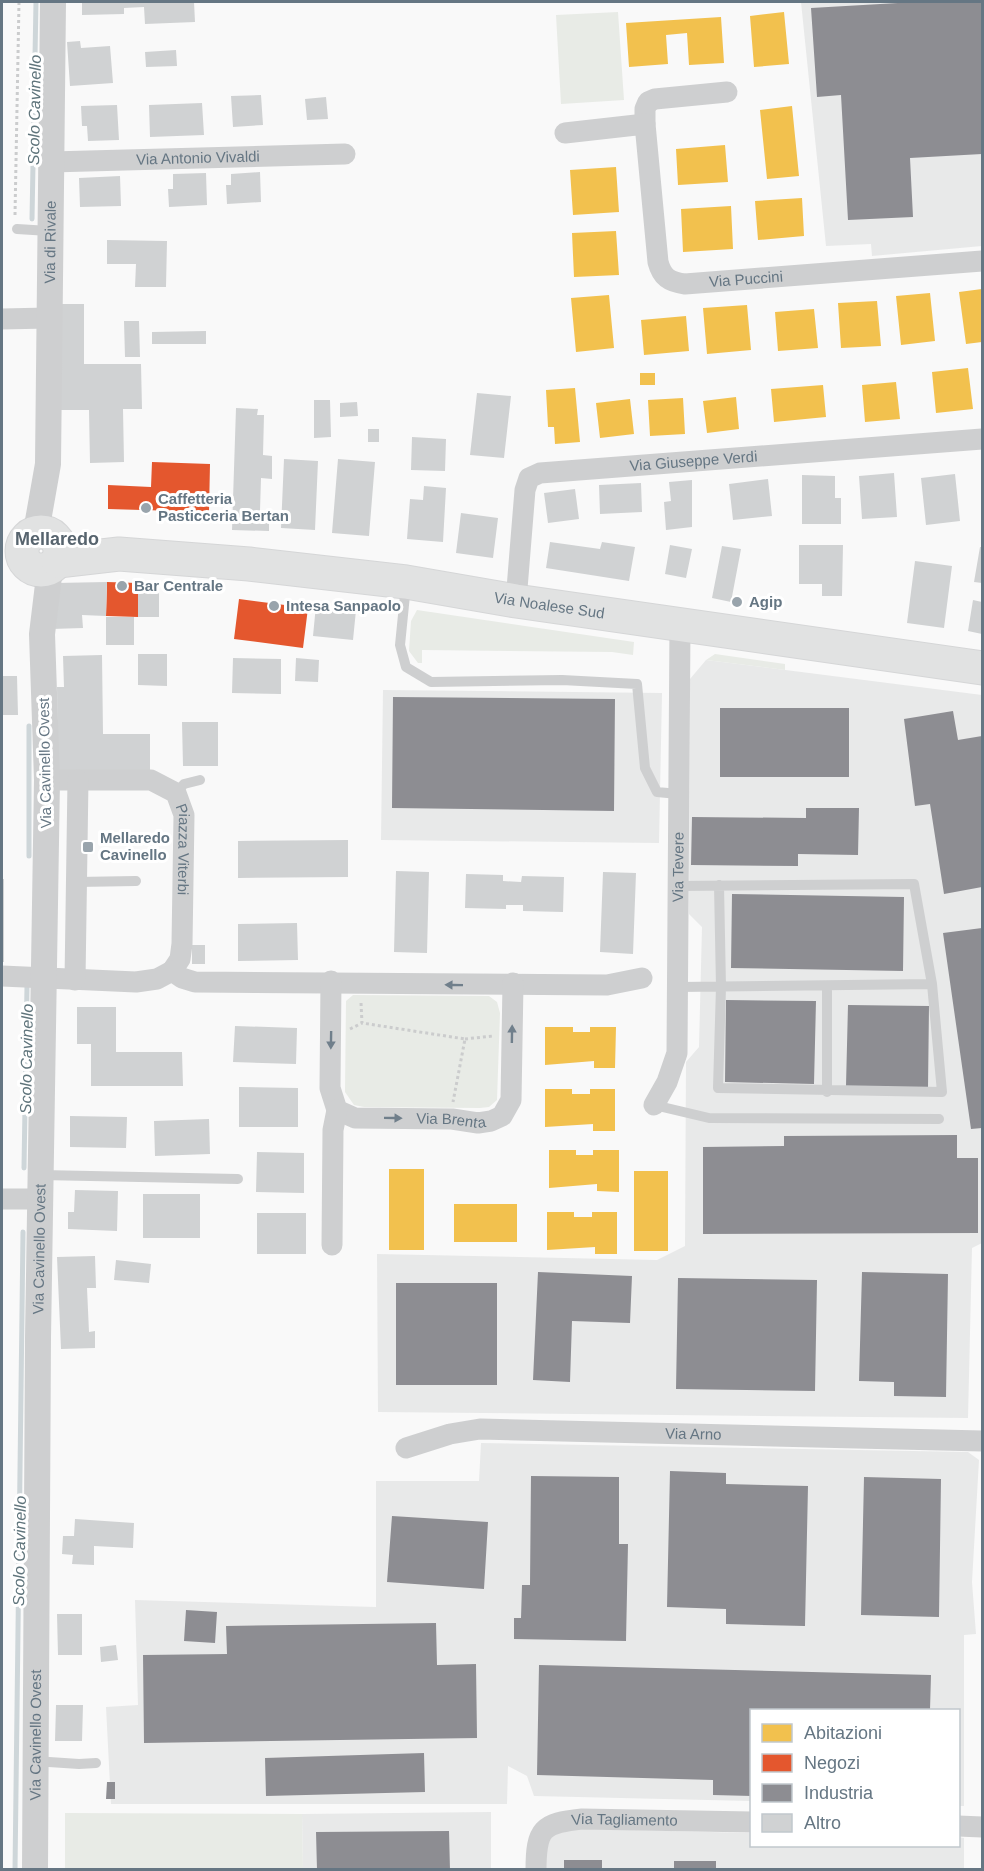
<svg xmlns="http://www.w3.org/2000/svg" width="984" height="1871" viewBox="0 0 984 1871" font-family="Helvetica,sans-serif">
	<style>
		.built { fill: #e8e9e9 }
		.green { fill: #e8ebe6 }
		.homes { fill: #f2c14e }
		.shops { fill: #e4572e }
		.industry { fill: #8d8d92 }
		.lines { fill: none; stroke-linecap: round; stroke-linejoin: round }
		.stream { stroke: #ced6d9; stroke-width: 5 }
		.building { fill: #d0d2d3 }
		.primary-casing { stroke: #d5d6d7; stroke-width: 35 }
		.path { stroke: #cbcccd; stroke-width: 3; stroke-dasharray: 3 3; stroke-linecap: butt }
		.service { stroke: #cecfd0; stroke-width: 10 }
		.minor { stroke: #cecfd0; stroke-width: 21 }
		.tertiary { stroke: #cecfd0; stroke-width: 26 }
		.primary { stroke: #e1e2e2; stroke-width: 33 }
		.oneway { fill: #707f8b }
		.poi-dot { fill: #99a4ac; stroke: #fff; stroke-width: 2 }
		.labels { text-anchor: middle; stroke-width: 6; stroke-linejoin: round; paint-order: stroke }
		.street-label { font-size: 15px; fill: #657683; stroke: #fff }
		.poi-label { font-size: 15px; font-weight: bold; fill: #657683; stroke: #fff; text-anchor: start }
		.water-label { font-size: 16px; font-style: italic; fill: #60757c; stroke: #fff }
		.quarter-label { font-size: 18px; font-weight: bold; fill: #57646e; stroke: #fff }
	</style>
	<rect width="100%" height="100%" fill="#f9f9f9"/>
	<path class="built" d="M801 2H982V246L872 256 871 244 826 246Z
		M706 660 982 695V1243L972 1248 968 1418 378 1412 377 1254 657 1260 685 1246 686 1062 699 1047 702 927 689 914 690 679Z
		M383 690 662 693 659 843 381 840Z
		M481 1443 968 1452 979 1460 972 1582 976 1634 964 1635V1806H959L958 1710H752L751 1801 534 1796 527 1776 508 1766 507 1804H111L106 1707 138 1705 135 1600 376 1607V1481H479Z
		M491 1812V1869H303L302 1814Z
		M589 1829 751 1833 752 1846H958L959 1837 964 1838V1869L546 1870V1850L551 1837 560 1830Z"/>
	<path class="green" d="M618 12 624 100 561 104 556 15Z
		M417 610 634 642 633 655 612 652 422 650V663H418L409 651 411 621Z
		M715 654 785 664V670L706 660Z
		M353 995 489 996 497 1002 500 1013 497 1100 489 1107 480 1108 364 1107 354 1105 345 1092 346 1001Z
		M65 1813 302 1814 303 1869H65Z"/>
	<path class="homes" d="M784 12 789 64 754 67 750 16Z
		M721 17 724 63 689 65 687 33 666 35 668 64 629 67 626 23Z
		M792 106 799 176 767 179 760 110Z
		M725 145 728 182 678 185 676 149Z
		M616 167 619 212 573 215 570 170Z
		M802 198 804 236 758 240 755 201Z
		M731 206 733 249 683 252 681 209Z
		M616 231 619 275 574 277 572 233Z
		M982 289V342L966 344 959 292Z
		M930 293 935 341 901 345 896 296Z
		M609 295 614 348 576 352 571 298Z
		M877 301 881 346 841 348 838 303Z
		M747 305 751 350 707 354 703 308Z
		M814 309 818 348 778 351 775 312Z
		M686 316 689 351 644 355 641 320Z
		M968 368 973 409 936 413 932 372Z
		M640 373H655V385H640Z
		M896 382 900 419 865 422 862 385Z
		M823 385 826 417 774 422 771 389Z
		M575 388 580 442 555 444 554 427H548L546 390Z
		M736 397 739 429 707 433 703 401Z
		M683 398 685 434 650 436 648 400Z
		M630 399 634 434 600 438 596 403Z
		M545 1027H573V1032H590V1027H616L615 1068H594V1061L545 1065Z
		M545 1089H572V1094H590V1089H615V1131H593V1124L545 1127Z
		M549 1150H576V1155H593V1150H619V1192L597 1191V1184L549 1188Z
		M389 1169H424V1250H389Z
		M634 1171H668V1251H634Z
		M454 1204H517V1242H454Z
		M547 1212H574V1217H592V1212H617V1254H595V1247L547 1250Z"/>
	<path class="shops" d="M152 462 210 464 209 512 108 509V485L151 487Z
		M107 582 138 583V617L106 616Z
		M239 599 308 608 303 648 234 639Z"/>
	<path class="industry" d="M915 2H982V154L910 158 913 217 848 220 841 95 817 97 811 8Z
		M393 697 615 699 614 811 392 808Z
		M720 708H849V777H720Z
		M953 711 958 740 982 736V887L944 894 930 804 915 806 904 719Z
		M806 808H859L858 855 798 854V866L691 865 692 817 806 818Z
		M732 894 904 897 903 971 731 968Z
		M982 928V1128L971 1129 943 933Z
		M726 1000 816 1001 814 1084 725 1082Z
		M848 1005 929 1006 928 1088 846 1086Z
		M957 1135V1158H978V1233L703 1234V1147L784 1146V1136Z
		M538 1272 632 1276 630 1323 572 1321 570 1382 533 1380Z
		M862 1272 948 1274 946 1397 894 1396V1382L859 1381Z
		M678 1278 817 1280 815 1391 676 1389Z
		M396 1283H497V1385H396Z
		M670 1471 726 1473V1484L808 1486 805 1626 726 1624V1609L667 1607Z
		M531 1476 619 1477V1544H628L626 1641 514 1639V1618H521L522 1585H530Z
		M864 1477 941 1479 939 1617 861 1615Z
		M392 1516 488 1522 484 1589 387 1582Z
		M186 1610 217 1612 215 1643 184 1641Z
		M436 1623 437 1665 476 1664 477 1738 144 1743 143 1655 227 1654 226 1626Z
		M539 1665 931 1675 930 1710H752V1796L713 1795V1780L537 1775Z
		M424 1753 425 1792 266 1796 265 1758Z
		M107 1782H115V1799H106Z
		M449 1831 450 1870H317L316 1832Z
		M564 1860H602V1870H564Z
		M674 1861H716V1870H674Z"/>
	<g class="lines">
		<path class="stream" d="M32 219 36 2
			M29 856V726
			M24 1168 27 986
			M15 1870 23 1232"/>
	</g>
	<path class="building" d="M82 2H194L195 22 145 24 144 7 124 8V14L82 15Z
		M80 41 81 48 110 46 113 83 70 86 67 42Z
		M176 50 177 66 146 67 145 52Z
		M261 95 263 125 233 127 231 96Z
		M326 97 328 119 307 120 305 99Z
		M202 103 204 135 150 137 149 105Z
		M117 105 119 140 88 141 87 126H82L81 106Z
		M260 172 261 202 227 204 226 185H231V174Z
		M206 173 207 205 169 207 168 189H173V174Z
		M120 176 121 206 80 207 79 178Z
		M107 240 167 241 166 287H135L136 264H107Z
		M55 304H84V364H141L142 409H123L124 462 90 463 89 410H55Z
		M124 321H139L140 357H125Z
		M206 331V344H152V332Z
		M477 393 511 396 504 458 470 455Z
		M314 400H330L331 437 314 438Z
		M357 402 358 416 340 417V403Z
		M236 408 258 409 257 415H264L263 455 272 456V479L261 478 260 511 269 512V531L232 530Z
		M368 429H379V442H368Z
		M412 437 446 439 445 471 411 470Z
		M284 459 318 461 315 530 281 528Z
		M338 459 375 462 369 536 332 533Z
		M894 473 897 517 862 519 859 476Z
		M955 474 960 521 926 525 921 478Z
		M802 475 835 476V498H841V524H802Z
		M768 479 772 516 733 520 729 484Z
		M692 480V527L666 530 664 502 671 501 669 482Z
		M641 483 642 512 600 514 599 485Z
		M424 486 446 488 443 542 407 539 410 499 423 500Z
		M575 489 579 519 548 523 544 493Z
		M461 513 498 518 493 558 456 553Z
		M550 542 600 549 602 542 635 547 629 581 546 568Z
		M670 545 692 549 686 578 665 574Z
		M799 545H843L842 596H822V584H799Z
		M722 546 741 549 731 602 712 598Z
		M980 547H982V583L974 582Z
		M915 561 952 566 944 628 907 623Z
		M107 582 106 616 82 615 83 628 51 629 55 583Z
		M138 583H159V617H138Z
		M973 600 982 602V634L968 631Z
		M316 605 356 610 353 640 313 636Z
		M106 617H134V645H106Z
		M138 654H167V686L138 685Z
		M102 655 103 734H150V771L58 772 57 687H64L63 656Z
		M233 658 281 659V694L232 693Z
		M296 658 319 660 318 682 295 681Z
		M2 676H17L18 715H2Z
		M182 722H218V766H183Z
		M348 840V877L238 878V841Z
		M396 871 429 872 427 953 394 952Z
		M603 872 636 873 633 954 600 952Z
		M466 874 503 875V881L521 882 522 876 564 877 563 912 523 911V905H506V909L465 908Z
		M2 879H4V962H2Z
		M297 923 298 960 238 961V924Z
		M192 945H205V964H192Z
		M77 1007H116V1052H182L183 1086H91V1044H77Z
		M235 1026 297 1028 296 1064 233 1062Z
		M239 1087 298 1088V1127H239Z
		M70 1116 127 1117 126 1148 70 1147Z
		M209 1119 210 1154 155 1156 154 1121Z
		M257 1152 304 1153V1193L256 1192Z
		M75 1190 118 1191 117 1231 68 1229V1212H74Z
		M143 1194H200V1238H143Z
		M257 1213H306V1254H257Z
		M95 1256 96 1288H87L89 1332 95 1331V1348L61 1349 57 1257Z
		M116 1260 151 1264 149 1283 114 1280Z
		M75 1519 134 1523 133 1548 94 1546V1565L72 1564 73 1555 62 1554 63 1536H74Z
		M57 1614H82V1655H58Z
		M116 1645 118 1660 101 1662 100 1647Z
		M56 1705H83L82 1741H55Z"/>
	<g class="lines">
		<defs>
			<g id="primary">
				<circle cx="41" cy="551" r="19"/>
				<path id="s11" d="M58 561 119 554 249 564 406 582 516 601 982 668"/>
			</g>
		</defs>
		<use href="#primary" class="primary-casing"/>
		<path class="path" d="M15 215 19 2
			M361 1003 362 1023 465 1039 453 1102
			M350 1029 362 1023
			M465 1039 493 1036"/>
		<path class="service" d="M17 229 49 231
			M406 585 400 645 406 667 431 682 562 680 637 684 645 768 657 792 678 794
			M176 793 184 784 200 780
			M77 882 136 881
			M678 886 914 884 932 984 942 1092 718 1088 721 987 719 885
			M679 987 932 984
			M827 1092V987
			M654 1105 709 1118 939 1119
			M41 1175 238 1179
			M34 1761 79 1764 96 1763"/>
		<g class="minor">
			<path d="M645 124V109L648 102 655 99 727 92"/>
			<path id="s1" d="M565 133 645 124 658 262C662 277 669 282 685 284L982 261"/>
			<path id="s2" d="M51 162 345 154"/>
			<path d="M2 319 48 318"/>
			<path id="s3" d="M516 601 525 490 529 478 540 473 982 439"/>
			<path id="s4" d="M47 780H151L176 793 184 815 182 944 180 959 172 971"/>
			<path d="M2 976 136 982 157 979 172 971 182 978 195 982 607 985 642 978"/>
			<path d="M75 980 78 780"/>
			<path id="s5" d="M331 981 330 1088 337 1110 355 1118 452 1119 478 1123 491 1121 502 1116 511 1100 513 983"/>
			<path id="s6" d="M654 1105 667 1082 677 1053 680 625"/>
			<path d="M2 1199H40"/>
			<path d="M332 1245 333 1130 337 1110"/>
			<path id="s7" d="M406 1448 450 1434 480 1429 982 1441"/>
			<path d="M958 1826 982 1827"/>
			<path id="s8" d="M536 1870C536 1829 542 1823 582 1819L752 1822"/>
		</g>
		<g class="tertiary">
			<path id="s9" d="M36 532 48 464 53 2"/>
			<path id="s10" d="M35 1870 38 1338 47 780 42 634 50 568"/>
		</g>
		<use href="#primary" class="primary"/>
	</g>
	<defs><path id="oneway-solid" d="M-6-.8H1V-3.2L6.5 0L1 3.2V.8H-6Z" transform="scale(1.5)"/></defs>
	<g class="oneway">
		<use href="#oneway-solid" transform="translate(454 985) rotate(-179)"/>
		<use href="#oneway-solid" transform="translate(512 1034) rotate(-89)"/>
		<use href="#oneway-solid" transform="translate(331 1040) rotate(91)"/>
		<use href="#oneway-solid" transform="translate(393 1118) rotate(1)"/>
	</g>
	<g class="poi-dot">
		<circle cx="146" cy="508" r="6"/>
		<circle cx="122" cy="586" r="6"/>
		<circle cx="737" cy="602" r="6"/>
		<circle cx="274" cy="606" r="6"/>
		<rect x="82" y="841" width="12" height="12" rx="3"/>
	</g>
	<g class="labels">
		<g class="street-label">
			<text dy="5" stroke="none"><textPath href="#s2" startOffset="147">Via Antonio Vivaldi</textPath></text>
			<text dy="5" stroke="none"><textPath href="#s9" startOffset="291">Via di Rivale</textPath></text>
			<text dy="5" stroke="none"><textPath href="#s1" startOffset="318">Via Puccini</textPath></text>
			<text dy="5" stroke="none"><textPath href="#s3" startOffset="290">Via Giuseppe Verdi</textPath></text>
			<text dy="5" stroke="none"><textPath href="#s11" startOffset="495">Via Noalese Sud</textPath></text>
			<text transform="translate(45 763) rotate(-91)" y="5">Via Cavinello Ovest</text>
			<text dy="5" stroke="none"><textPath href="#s4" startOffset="190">Piazza Viterbi</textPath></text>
			<text dy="5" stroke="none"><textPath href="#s6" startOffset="243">Via Tevere</textPath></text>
			<text dy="5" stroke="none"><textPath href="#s5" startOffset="246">Via Brenta</textPath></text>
			<text dy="5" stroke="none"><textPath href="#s10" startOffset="621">Via Cavinello Ovest</textPath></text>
			<text dy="5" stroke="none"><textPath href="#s7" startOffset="290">Via Arno</textPath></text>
			<text dy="5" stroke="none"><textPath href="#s10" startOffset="135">Via Cavinello Ovest</textPath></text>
			<text dy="5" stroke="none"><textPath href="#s8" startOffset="124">Via Tagliamento</textPath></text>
		</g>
		<g class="poi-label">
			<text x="158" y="504">Caffetteria<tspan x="158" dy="17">Pasticceria Bertan</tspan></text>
			<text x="134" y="591">Bar Centrale</text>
			<text x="749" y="607">Agip</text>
			<text x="286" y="611">Intesa Sanpaolo</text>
			<text x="100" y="843">Mellaredo<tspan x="100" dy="17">Cavinello</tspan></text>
		</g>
		<g class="water-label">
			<text transform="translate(34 110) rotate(-89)" y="6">Scolo Cavinello</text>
			<text transform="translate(26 1059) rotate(-89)" y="6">Scolo Cavinello</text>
			<text transform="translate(19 1551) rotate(-89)" y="6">Scolo Cavinello</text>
		</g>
		<g class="quarter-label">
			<text x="57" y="545">Mellaredo</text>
		</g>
	</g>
	<rect width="984" height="1871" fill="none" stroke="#657683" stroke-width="6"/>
	<rect x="750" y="1709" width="210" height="138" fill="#ffffff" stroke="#c1c8cd" stroke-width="1.5"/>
	<rect x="762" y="1724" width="30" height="18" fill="#f2c14e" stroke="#c1c8cd" stroke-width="1.5"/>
	<text x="804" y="1739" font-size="18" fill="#657683">Abitazioni</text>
	<rect x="762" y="1754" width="30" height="18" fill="#e4572e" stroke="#c1c8cd" stroke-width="1.5"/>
	<text x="804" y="1769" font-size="18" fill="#657683">Negozi</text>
	<rect x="762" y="1784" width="30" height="18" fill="#8d8d92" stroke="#c1c8cd" stroke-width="1.5"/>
	<text x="804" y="1799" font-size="18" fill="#657683">Industria</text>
	<rect x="762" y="1814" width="30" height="18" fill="#d0d2d3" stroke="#c1c8cd" stroke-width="1.5"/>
	<text x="804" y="1829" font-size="18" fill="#657683">Altro</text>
</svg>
